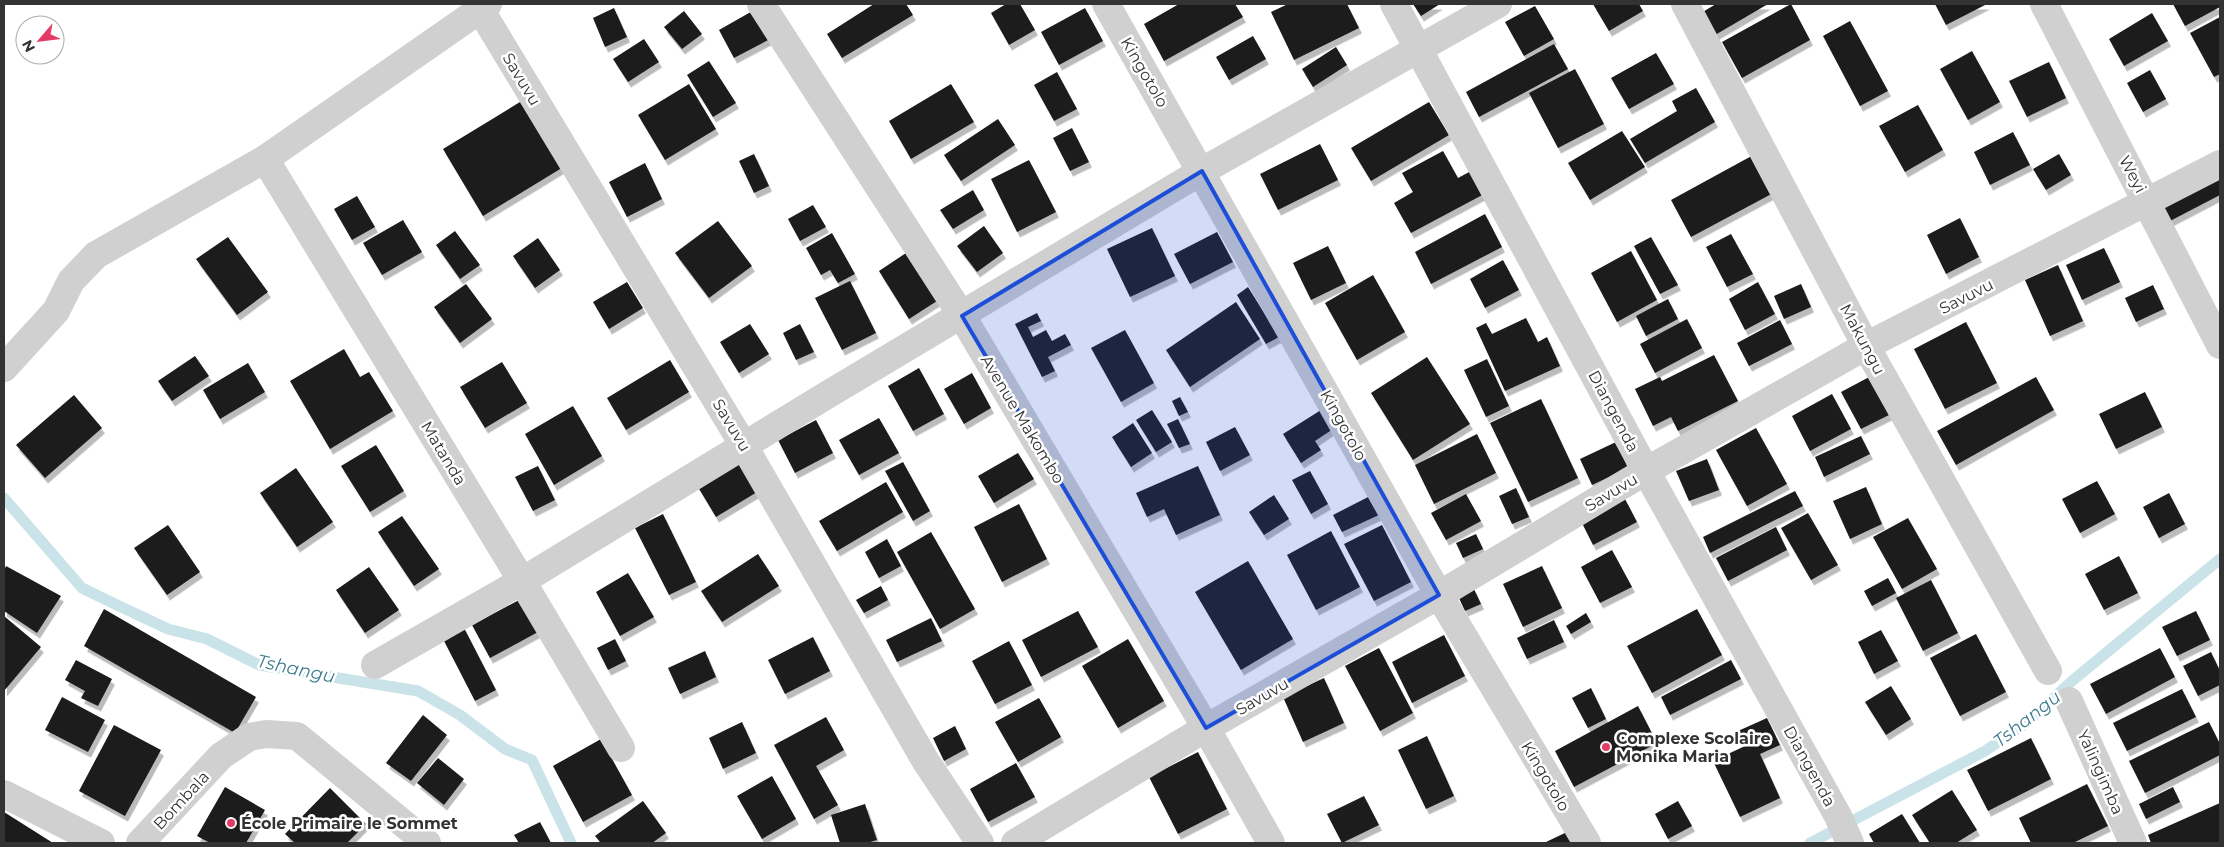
<svg xmlns="http://www.w3.org/2000/svg" width="2224" height="847" viewBox="0 0 2224 847" font-family="Montserrat,sans-serif">
	<style>
		.lines { fill: none; stroke-linecap: round; stroke-linejoin: round }
		.stream { stroke: #c9e3e9; stroke-width: 11 }
		.building { fill: #1a1a1a; filter: url(#shadow) }
		.street { stroke: #d0d0d0; stroke-width: 28 }
		.marked { fill: #1d4ed8; fill-opacity: 0.2; stroke: #1d4ed8; stroke-width: 4; stroke-linejoin: round }
		.poi-dot { fill: #e33b66; stroke: #fff; stroke-width: 2 }
		.labels { text-anchor: middle; stroke-width: 5; stroke-linejoin: round; paint-order: stroke }
		.street-label { font-size: 16px; fill: #333; stroke: #fff }
		.poi-label { font-size: 16px; font-weight: bold; fill: #333; stroke: #fff; text-anchor: start }
		.water-label { font-size: 18px; font-style: italic; fill: #3e7e8e; stroke: #fff }
	</style>
	<defs>
		<filter id="shadow"><feDropShadow dx="3" dy="5.5" stdDeviation="0" flood-color="#0004"/></filter>
	</defs>
	<rect width="100%" height="100%" fill="#fff"/>
	<g class="lines">
		<path class="stream" d="M4 498 82 588 117 605 168 629 207 639 259 665 418 691 460 715 505 749 532 760 571 843
			M1810 843 1985 751 2025 724 2072 681 2220 559"/>
	</g>
	<path class="building" d="M874 4H906L913 15 842 58 827 34Z
		M1006 4H1020L1035 30 1009 45 991 13Z
		M1179 4H1235L1243 17 1164 61 1144 24Z
		M1288 4H1347L1359 28 1294 60 1271 12Z
		M1413 4H1440L1421 16Z
		M1593 4H1639L1643 11 1609 31Z
		M1716 4H1768L1715 35 1701 13Z
		M1791 4 1810 40 1742 78 1722 42Z
		M1935 4H1987L1946 25Z
		M2173 4H2220V7L2185 26Z
		M1535 6 1554 39 1524 56 1505 22Z
		M614 8 627 37 605 47 593 18Z
		M1085 8 1103 41 1059 65 1041 32Z
		M756 9 772 38 734 58 719 30Z
		M684 11 702 34 682 49 664 27Z
		M2152 13 2168 41 2124 66 2109 39Z
		M2220 17V74L2214 77 2190 33Z
		M1850 21 1888 91 1860 106 1823 36Z
		M1253 36 1266 59 1229 80 1216 57Z
		M644 39 659 62 628 82 613 59Z
		M1554 44 1568 69 1479 117 1466 92Z
		M1336 47 1347 65 1313 87 1302 69Z
		M1972 51 2000 102 1968 120 1940 69Z
		M1656 53 1674 84 1629 109 1611 78Z
		M709 61 736 103 713 117 687 75Z
		M2049 62 2066 98 2027 117 2009 81Z
		M1575 69 1604 124 1558 148 1529 93Z
		M2150 70 2166 99 2143 112 2127 83Z
		M1057 72 1077 109 1054 121 1034 85Z
		M689 84 716 129 665 160 638 115Z
		M951 84 974 122 911 159 889 121Z
		M1696 88 1715 122 1645 163 1630 139 1677 111 1672 101Z
		M525 99 565 166 483 216 443 149Z
		M1429 102 1449 135 1371 181 1351 148Z
		M1918 105 1943 150 1905 172 1879 126Z
		M998 119 1015 145 961 181 944 155Z
		M1072 128 1089 162 1070 171 1053 138Z
		M1622 131 1645 167 1590 200 1568 163Z
		M2013 132 2030 165 1990 185 1974 152Z
		M1320 144 1338 180 1278 210 1260 174Z
		M1443 151 1458 178 1473 170 1486 193 1411 233 1394 203 1413 192 1402 173Z
		M1757 153 1777 191 1691 237 1671 200Z
		M754 154 769 186 754 193 739 161Z
		M2059 154 2071 175 2046 190 2033 169Z
		M1029 160 1056 212 1017 232 991 179Z
		M645 163 662 199 627 217 609 182Z
		M2220 168V195L2170 221 2159 200Z
		M973 190 984 210 953 229 940 210Z
		M357 196 375 227 352 240 334 209Z
		M813 205 826 227 800 241 788 219Z
		M1485 214 1502 247 1431 284 1415 252Z
		M1960 218 1979 257 1946 274 1927 235Z
		M403 220 422 252 382 275 363 243Z
		M718 221 752 266 709 298 675 253Z
		M984 226 1003 253 977 272 957 246Z
		M1152 228 1175 276 1130 297 1107 249Z
		M455 231 480 265 460 279 436 245Z
		M1217 232 1233 262 1190 284 1174 254Z
		M832 233 855 274 838 283 830 270 821 275 806 248Z
		M1731 234 1753 274 1727 287 1706 247Z
		M228 237 268 292 237 315 196 259Z
		M1651 237 1678 285 1660 294 1634 246Z
		M538 238 560 270 535 288 513 256Z
		M1328 246 1346 283 1311 300 1293 263Z
		M2104 248 2120 282 2082 300 2066 265Z
		M909 251 940 299 909 319 879 271Z
		M1631 251 1657 300 1617 322 1591 273Z
		M1503 260 1519 290 1485 308 1470 279Z
		M2058 265 2083 321 2050 336 2025 280Z
		M1373 275 1405 332 1357 360 1325 303Z
		M850 281 876 333 842 350 815 298Z
		M627 282 643 308 609 329 593 302Z
		M1758 282 1775 314 1745 330 1729 299Z
		M466 284 492 319 460 343 434 307Z
		M1801 284 1811 307 1784 319 1774 296Z
		M2153 285 2164 309 2136 322 2125 298Z
		M1248 287 1279 337 1266 344 1237 295Z
		M1668 299 1678 319 1646 336 1636 316Z
		M1236 302 1260 339 1190 387 1166 350Z
		M1037 313 1041 321 1028 327 1033 337 1046 330 1052 341 1065 334 1071 345 1048 357 1055 371 1042 377 1015 324Z
		M1526 318 1538 342 1547 337 1560 366 1505 391 1476 328 1486 323 1492 334Z
		M1687 319 1702 348 1655 373 1640 344Z
		M1780 320 1792 344 1749 366 1737 343Z
		M1966 322 1997 383 1945 409 1914 349Z
		M750 324 769 354 739 373 720 342Z
		M800 324 814 352 796 360 783 333Z
		M1125 330 1154 383 1121 402 1091 348Z
		M344 349 360 377 369 372 393 411 330 449 290 381Z
		M1714 355 1738 401 1678 431 1671 417 1653 426 1635 389 1660 377 1662 381Z
		M195 356 209 376 172 401 158 381Z
		M1427 357 1470 424 1413 460 1371 393Z
		M1487 359 1509 406 1486 417 1464 370Z
		M670 360 689 392 626 430 607 398Z
		M502 362 527 403 485 428 460 387Z
		M248 363 265 392 220 419 203 390Z
		M919 368 944 414 913 431 888 386Z
		M972 373 991 408 964 424 944 389Z
		M1873 375 1893 413 1861 429 1841 392Z
		M2036 377 2054 410 1956 465 1937 431Z
		M2145 392 2162 427 2116 449 2099 414Z
		M1832 394 1851 429 1810 451 1792 416Z
		M74 395 102 428 45 478 16 445Z
		M1180 397 1188 412 1179 416 1172 401Z
		M1541 399 1578 478 1528 502 1490 423Z
		M573 406 602 456 554 485 525 434Z
		M1152 410 1172 442 1156 452 1136 420Z
		M1321 410 1333 429 1315 441 1321 450 1301 463 1283 434Z
		M879 418 899 453 859 475 839 440Z
		M1178 419 1190 444 1179 448 1167 424Z
		M816 420 833 453 795 473 778 440Z
		M1133 423 1152 453 1131 467 1112 437Z
		M1235 427 1250 455 1220 471 1206 442Z
		M1756 428 1787 484 1747 506 1716 450Z
		M1477 434 1496 473 1434 504 1415 465Z
		M1861 436 1870 454 1824 477 1815 457Z
		M1616 442 1628 468 1592 485 1580 459Z
		M376 445 404 491 370 512 341 466Z
		M1018 453 1034 479 994 503 978 476Z
		M741 454 762 489 716 517 695 482Z
		M1707 459 1719 490 1689 501 1676 471Z
		M903 462 930 511 913 521 885 471Z
		M538 466 555 500 533 511 515 477Z
		M1198 466 1220 515 1176 535 1164 509 1147 517 1136 493Z
		M296 468 333 522 297 547 260 493Z
		M1310 471 1328 504 1311 514 1292 480Z
		M2097 481 2115 514 2080 533 2062 499Z
		M886 482 903 512 837 551 819 521Z
		M1866 487 1882 524 1850 539 1833 501Z
		M1516 488 1529 517 1512 524 1499 496Z
		M1795 491 1803 506 1710 553 1703 537Z
		M2169 493 2185 524 2159 538 2143 507Z
		M1466 494 1481 521 1446 540 1431 513Z
		M1274 495 1289 519 1264 535 1249 512Z
		M1372 495 1381 514 1342 532 1333 515Z
		M1625 499 1637 522 1593 545 1581 521Z
		M1019 504 1047 559 1002 582 974 527Z
		M1808 513 1838 565 1811 580 1781 528Z
		M663 514 696 582 669 595 635 528Z
		M402 516 439 569 414 586 378 532Z
		M1908 518 1937 569 1902 589 1873 537Z
		M168 525 200 572 167 595 134 548Z
		M1382 525 1411 582 1374 601 1344 544Z
		M1776 527 1787 550 1728 581 1716 558Z
		M1331 531 1360 587 1316 610 1287 555Z
		M931 532 975 609 940 629 897 552Z
		M1476 534 1483 549 1463 558 1456 543Z
		M887 539 901 566 879 578 865 552Z
		M1612 550 1632 587 1600 603 1581 567Z
		M758 554 779 586 722 622 701 591Z
		M2119 556 2138 593 2104 610 2085 574Z
		M1248 561 1293 639 1241 670 1195 592Z
		M6 566 61 596 37 633 4 611V571Z
		M1542 566 1562 608 1523 627 1503 584Z
		M369 567 399 610 365 633 336 590Z
		M628 573 654 617 620 636 596 592Z
		M1888 578 1896 593 1872 606 1864 591Z
		M1931 580 1958 633 1923 651 1896 598Z
		M881 586 888 600 864 613 856 600Z
		M1473 587 1481 604 1465 611 1457 594Z
		M521 599 538 632 490 658 472 625Z
		M104 609 256 697 235 733 84 646Z
		M1697 609 1722 655 1652 693 1627 646Z
		M1078 611 1098 647 1041 677 1022 640Z
		M2196 611 2210 640 2177 656 2162 627Z
		M1586 613 1591 622 1571 634 1566 626Z
		M4 616 41 647 4 691Z
		M931 618 942 641 897 662 886 640Z
		M1554 620 1564 642 1527 659 1517 638Z
		M463 626 496 690 475 701 442 637Z
		M1881 630 1898 661 1874 674 1858 642Z
		M1976 634 2006 692 1960 716 1930 658Z
		M1444 635 1465 676 1412 703 1392 662Z
		M813 637 830 671 785 694 768 660Z
		M615 639 626 661 608 670 597 648Z
		M1128 639 1164 701 1118 728 1082 666Z
		M1009 641 1032 685 995 704 972 661Z
		M1379 648 1413 713 1380 731 1345 666Z
		M2160 648 2175 677 2106 714 2090 684Z
		M705 651 716 677 680 694 668 668Z
		M2211 652 2220 671V685L2198 696 2183 666Z
		M76 660 112 679 98 706 81 698 85 691 65 680Z
		M1731 660 1741 679 1670 715 1661 697Z
		M1324 678 1344 723 1303 742 1283 697Z
		M1891 686 1911 719 1886 735 1865 702Z
		M1591 688 1606 719 1588 728 1572 698Z
		M2182 689 2196 717 2127 751 2113 723Z
		M62 697 105 720 88 752 45 730Z
		M1039 698 1061 737 1018 762 995 722Z
		M1638 706 1657 743 1574 787 1555 751Z
		M423 715 447 735 411 781 386 763Z
		M826 717 844 750 816 766 838 805 814 819 774 745Z
		M1767 718 1780 745 1760 754 1780 798 1740 817 1713 761 1745 746 1738 731Z
		M742 722 756 753 723 769 709 738Z
		M2209 722 2220 744V755L2145 793 2129 761Z
		M114 725 161 750 125 816 79 791Z
		M955 726 966 749 944 761 933 738Z
		M1427 736 1454 796 1426 809 1398 750Z
		M2031 738 2051 779 1988 811 1967 770Z
		M601 739 632 795 583 822 553 766Z
		M1198 752 1227 809 1178 834 1149 777Z
		M438 758 464 779 444 805 417 783Z
		M1016 763 1035 797 988 822 970 789Z
		M772 776 796 819 762 839 737 796Z
		M2087 784 2108 826 2073 843H2031L2019 818Z
		M225 787 265 810 246 843H210L197 836Z
		M2173 787 2180 802 2146 819 2139 804Z
		M330 788 366 824 347 843H295L285 834Z
		M1952 790 1977 830 1956 843H1930L1912 815Z
		M1364 796 1379 825 1342 843 1327 814Z
		M643 801 666 833 652 843H601L595 836Z
		M1678 801 1692 826 1668 839 1655 814Z
		M2220 803V843H2151L2148 835Z
		M865 804 877 840 867 843H840L831 815Z
		M4 812 53 843H4Z
		M1902 814 1920 843H1874L1869 834Z
		M540 822 551 843H519L514 835Z
		M1569 831 1575 843H1544Z"/>
	<g class="lines">
		<path class="street" d="M761 4 962 316 1206 728 1271 843
			M1106 4 1439 595 1587 843
			M1394 4 1646 471 1838 816 1850 843
			M1685 4 1866 346 2048 671
			M2044 4 2220 345
			M480 9 744 446 925 760 980 843
			M265 159 522 581 621 748
			M4 368 56 311 71 281 96 255 265 159 488 4
			M375 665 522 581 827 395 1202 171 1498 4
			M2069 701 2133 843
			M4 794 101 843
			M140 843 221 756 249 737 266 734 297 736 427 843
			M1015 843 1206 728 1439 595 1646 471 1866 346 2220 164"/>
	</g>
	<path class="marked" d="M1202 171 1439 595 1206 728 962 316Z"/>
	<g class="poi-dot">
		<circle cx="1606" cy="747" r="5"/>
		<circle cx="231" cy="823" r="5"/>
	</g>
	<g class="labels">
		<g class="street-label">
			<text transform="translate(1145 72) rotate(60)" y="6">Kingotolo</text>
			<text transform="translate(522 79) rotate(59)" y="6">Savuvu</text>
			<text transform="translate(2133 174) rotate(62)" y="6">Weyi</text>
			<text transform="translate(1966 296) rotate(-27)" y="6">Savuvu</text>
			<text transform="translate(1863 339) rotate(62)" y="6">Makungu</text>
			<text transform="translate(1614 411) rotate(62)" y="6">Diangenda</text>
			<text transform="translate(1023 419) rotate(59)" y="6">Avenue Makombo</text>
			<text transform="translate(732 425) rotate(59)" y="6">Savuvu</text>
			<text transform="translate(1344 425) rotate(61)" y="6">Kingotolo</text>
			<text transform="translate(444 453) rotate(59)" y="6">Matanda</text>
			<text transform="translate(1611 492) rotate(-31)" y="6">Savuvu</text>
			<text transform="translate(1262 696) rotate(-30)" y="6">Savuvu</text>
			<text transform="translate(1810 766) rotate(61)" y="6">Diangenda</text>
			<text transform="translate(2101 772) rotate(66)" y="6">Yalingimba</text>
			<text transform="translate(1546 776) rotate(59)" y="6">Kingotolo</text>
			<text transform="translate(181 800) rotate(-47)" y="6">Bombala</text>
		</g>
		<g class="poi-label">
			<text x="1616" y="744">Complexe Scolaire<tspan x="1616" dy="18">Monika Maria</tspan></text>
			<text x="241" y="829">École Primaire le Sommet</text>
		</g>
		<g class="water-label">
			<text transform="translate(296 669) rotate(12)" y="6">Tshangu</text>
			<text transform="translate(2027 719) rotate(-38)" y="6">Tshangu</text>
		</g>
	</g>
	<rect width="2224" height="847" fill="none" stroke="#333333" stroke-width="10"/>
	<g transform="translate(40 40) rotate(242)"><circle r="24" fill="#ffffff" stroke="#adadad"/>
	<path d="M0-4L9 19L0 12L-9 19Z" fill="#e33b66"/>
	<text y="-8" font-size="14" font-weight="bold" text-anchor="middle" fill="#333333">N</text>
	</g>
</svg>
